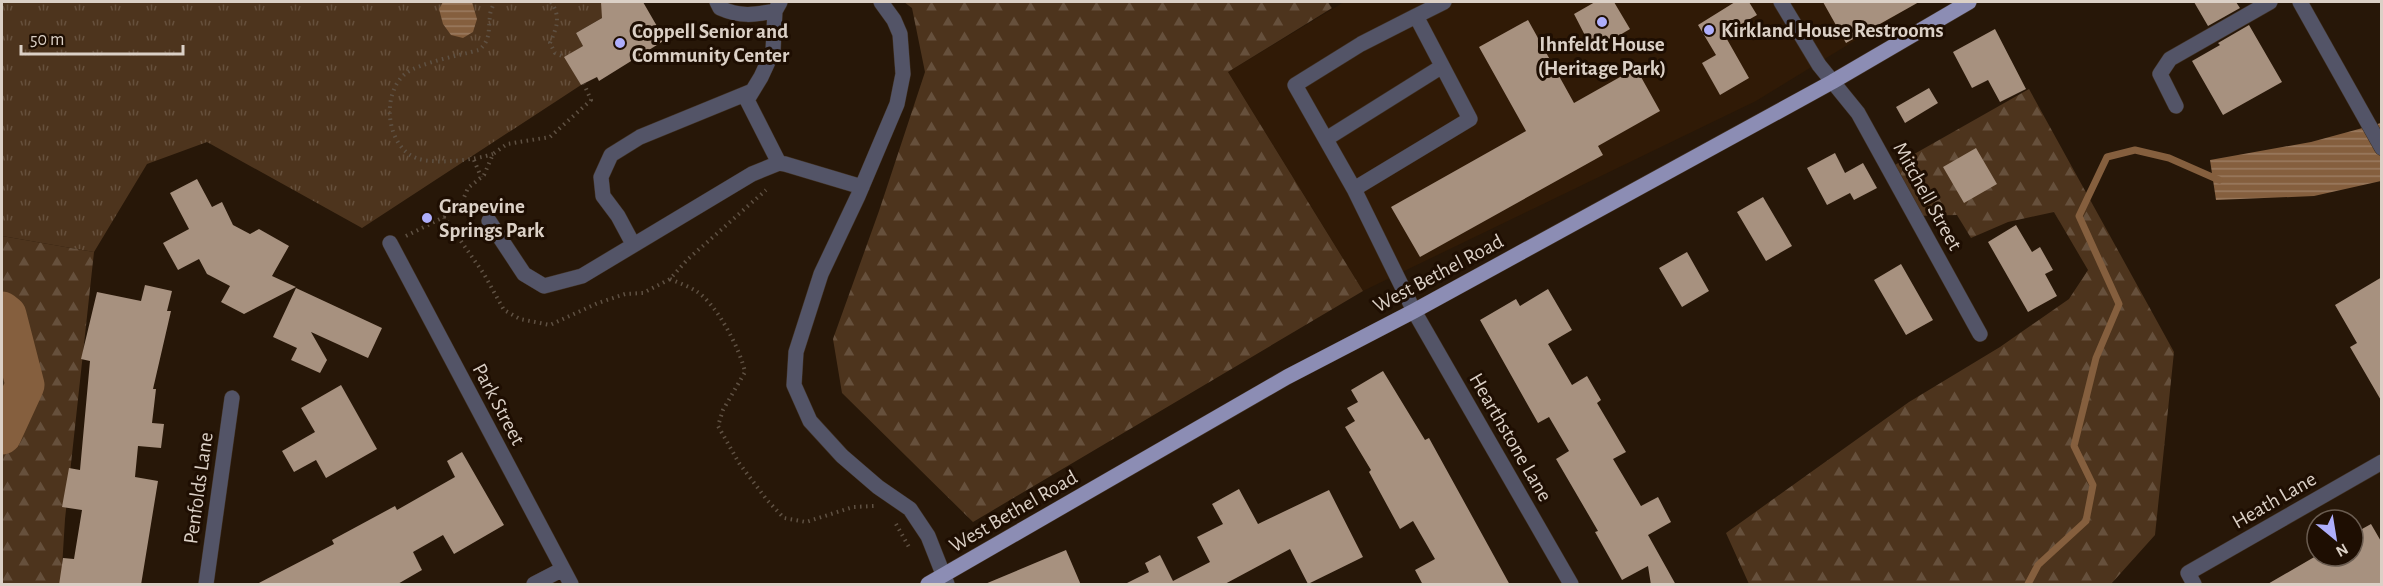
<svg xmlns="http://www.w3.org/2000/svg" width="2383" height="586" viewBox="0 0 2383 586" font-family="'Alegreya Sans',sans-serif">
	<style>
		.built { fill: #301a06 }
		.grass { fill: url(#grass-tufts) }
		.forest { fill: url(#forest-firs) }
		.water { fill: url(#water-rules) }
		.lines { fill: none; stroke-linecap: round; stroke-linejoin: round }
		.stream { stroke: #855f3e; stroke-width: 7 }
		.river { stroke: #855f3e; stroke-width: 39 }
		.building { fill: #a7917f }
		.minor-casing { stroke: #403123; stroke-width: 16 }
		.major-casing { stroke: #403123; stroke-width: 16 }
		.path { stroke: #5f5143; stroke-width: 4; stroke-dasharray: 1.5 4.5; stroke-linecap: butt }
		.minor { stroke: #535467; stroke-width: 15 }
		.major { stroke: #8c8db4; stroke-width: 15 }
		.poi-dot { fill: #aeaefb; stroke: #1e0e02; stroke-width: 2 }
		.labels { text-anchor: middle; stroke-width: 6; stroke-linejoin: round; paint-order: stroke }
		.poi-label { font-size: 21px; font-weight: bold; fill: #dbd0c6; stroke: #1e0e02; text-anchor: start }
		.street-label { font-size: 21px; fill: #dbd0c6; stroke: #1e0e02 }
	</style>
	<defs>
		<pattern id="grass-tufts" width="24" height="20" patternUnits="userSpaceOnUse" patternTransform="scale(1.5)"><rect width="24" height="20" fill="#4d341d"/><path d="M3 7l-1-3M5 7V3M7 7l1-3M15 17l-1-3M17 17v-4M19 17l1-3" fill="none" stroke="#66503c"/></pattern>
		<pattern id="forest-firs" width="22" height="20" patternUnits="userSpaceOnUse" patternTransform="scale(1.5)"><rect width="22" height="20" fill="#4d341d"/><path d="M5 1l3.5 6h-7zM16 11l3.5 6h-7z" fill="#66503c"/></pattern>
		<pattern id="water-rules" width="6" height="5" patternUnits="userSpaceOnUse" patternTransform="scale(1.5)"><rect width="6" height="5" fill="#855f3e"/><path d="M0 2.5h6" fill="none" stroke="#9b7c61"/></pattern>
	</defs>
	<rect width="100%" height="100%" fill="#271708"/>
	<path class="built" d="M1344 2H1918L1756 101 1363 291 1228 72Z"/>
	<path class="grass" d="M2 2H602V8H619L576 33 583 46 565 57 581 85 362 228 207 142 147 164 94 252 2 236Z"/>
	<path class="forest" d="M904 2H1328L1332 8 1228 72 1363 291 973 522 842 393 833 339 879 211 925 72 912 8Z
		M2029 89 2174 352 2155 535 2111 584H1749L1726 533 1909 402 2000 347 2069 299 2088 270 2054 212 2008 222 1971 238 1957 215 1913 216 1886 170Z
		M2 236 94 252 65 519 61 584H2Z"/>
	<path class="water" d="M443 2H472L477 19 473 32 463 38 451 35 443 24 439 9Z
		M2381 123V181L2314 196 2216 200 2210 160 2311 142Z"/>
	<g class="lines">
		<path class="stream" d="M2028 584 2038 565 2086 521 2093 485 2074 446 2096 358 2119 304 2079 216 2107 157 2135 150 2169 158 2219 180"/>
		<path class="river" d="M2 311 7 315 25 385 2 435"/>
	</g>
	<path class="building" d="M601 2H643L665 40 599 81 597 77 581 85 564 57 583 46 576 33 602 18Z
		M1595 2H1614L1630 29 1593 51 1574 14Z
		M1735 2H1749L1757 15 1724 34 1749 78 1720 95 1702 63 1716 55 1698 25Z
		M1823 2H1919L1846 43Z
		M2194 2H2236L2240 8 2208 26Z
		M1528 20 1574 103 1636 68 1660 111 1598 146 1603 155 1420 257 1391 207 1526 131 1479 47Z
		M2249 25 2282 82 2223 115 2192 61 2220 45 2218 43Z
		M1995 29 2026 89 2000 102 1988 80 1972 88 1953 52Z
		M1929 88 1938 103 1905 123 1896 107Z
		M1976 148 1997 184 1964 203 1943 167Z
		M1835 153 1845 173 1863 163 1877 188 1854 200 1850 193 1827 205 1807 168Z
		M197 179 212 207 222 202 233 225 250 234 259 229 289 246 272 276 296 287 244 314 221 302 230 286 207 274 199 259 178 270 163 243 189 229 170 193Z
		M1763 197 1792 246 1766 261 1737 212Z
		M2016 225 2032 252 2040 247 2053 270 2045 274 2057 296 2028 312 1988 242Z
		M1687 252 1709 291 1682 307 1659 268Z
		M1901 264 1933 320 1906 335 1874 280Z
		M2382 277V402L2350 347 2357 343 2335 305Z
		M145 285 172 291 167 311H171L153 389H156L152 423 164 424 161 448 138 446 135 477 158 481 141 585H59L63 558 74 559 82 510 62 507 69 468 80 470 90 361 81 359 97 292 141 301Z
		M296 288 382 328 368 358 311 332 327 360 320 373 291 360 297 348 273 337Z
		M1548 289 1572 330 1548 344 1572 385 1587 376 1601 400 1597 403 1626 452 1613 459 1641 506 1658 497 1671 522 1648 535 1676 585H1651L1648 566 1622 580 1595 532 1598 531 1556 459 1569 451 1549 417 1538 423 1480 320 1516 299 1520 306Z
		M1383 371 1425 440 1429 438 1510 585H1423L1415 570 1435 559 1413 521 1400 529 1369 472 1371 470 1345 427 1355 421 1347 408 1358 402 1351 390Z
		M341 385 377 449 326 478 316 460 294 472 282 451 315 432 301 408Z
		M462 452 504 525 454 554 443 535 413 552 422 570 396 585H255L334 544 332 540 395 506 397 510 455 477 447 461Z
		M1239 489 1258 524 1329 490 1363 557 1308 584 1290 549 1223 585H1123L1149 572 1145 563 1160 555 1173 581 1210 562 1197 537 1223 524 1212 504Z
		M2371 524 2382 543V585H2266L2316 556H2353V534Z
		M1066 550 1081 585H985V584Z"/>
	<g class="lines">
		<defs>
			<path id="minor" d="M717 2 720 8C740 17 754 15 775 11L780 2
				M881 2 894 20 900 34 903 74 897 104 858 196 821 274 796 352 794 385 810 421 842 456 878 487 910 509 928 536 947 584
				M1444 2 1416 16 1470 119 1354 189 1414 311 1571 584
				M1781 2 1819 65 1858 113 1980 334
				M2300 2 2382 148
				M775 11 773 51 761 77 747 100 779 163
				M2176 106 2160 74 2170 59 2270 2
				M1326 139 1441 67
				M1354 189 1295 85 1361 44 1416 16
				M489 221 524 274 544 286 582 276 752 174 779 163 785 164 862 187
				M390 243 571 584
				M633 244 618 216 603 196 601 177 611 155 640 137 750 92
				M206 584 232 398
				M534 584 563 569
				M2194 584 2188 573 2382 462"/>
			<path id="major" d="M928 584 1287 377 1414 311 1832 82 1969 2"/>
		</defs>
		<use href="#minor" class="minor-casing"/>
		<use href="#major" class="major-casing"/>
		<path class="path" d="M551 2C561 17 557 27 550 43L555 53 564 57
			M493 154C475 160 434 165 416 158 386 146 381 94 405 74 418 63 461 55 479 50 491 40 488 30 490 16 490 11 493 7 494 2
			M474 160 481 177
			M444 217 460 207 468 188 484 175 493 154 507 144 550 137 591 100 584 84
			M406 236 444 217 484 274 504 310 520 319 550 325 598 303 625 294 643 293 670 279 687 260 766 190
			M670 279C679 283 688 286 696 291 717 304 740 349 745 372L723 410 718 426 739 463 767 500 784 518 806 522 853 507 874 506
			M896 524 909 547"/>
		<use href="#minor" class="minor"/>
		<use href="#major" class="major"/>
	</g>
	<g class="poi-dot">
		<circle cx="1602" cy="22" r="6"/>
		<circle cx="1709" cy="30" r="6"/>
		<circle cx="620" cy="43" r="6"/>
		<circle cx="427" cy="218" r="6"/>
	</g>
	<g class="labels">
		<g class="poi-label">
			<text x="1721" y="37">Kirkland House Restrooms</text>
			<text x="632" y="38">Coppell Senior and<tspan x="632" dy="24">Community Center</tspan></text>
			<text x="1602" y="51" text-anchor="middle">Ihnfeldt House<tspan x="1602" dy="24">(Heritage Park)</tspan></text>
			<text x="439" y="213">Grapevine<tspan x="439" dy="24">Springs Park</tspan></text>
		</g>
		<g class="street-label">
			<text transform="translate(1928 196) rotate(61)" y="7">Mitchell Street</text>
			<text transform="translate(1438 273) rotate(-28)" y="7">West Bethel Road</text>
			<text transform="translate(499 404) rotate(62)" y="7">Park Street</text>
			<text transform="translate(1511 437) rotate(60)" y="7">Hearthstone Lane</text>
			<text transform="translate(198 488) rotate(-82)" y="7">Penfolds Lane</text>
			<text transform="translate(2274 500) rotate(-30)" y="7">Heath Lane</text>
			<text transform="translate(1013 511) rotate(-30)" y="7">West Bethel Road</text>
		</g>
	</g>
	<rect width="2383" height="586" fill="none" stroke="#dbd0c6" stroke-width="6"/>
	<g transform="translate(2335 538) rotate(150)"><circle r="28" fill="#1e0e02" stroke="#6a5c50" stroke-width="1.5"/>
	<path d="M0-4.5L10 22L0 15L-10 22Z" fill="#aeaefb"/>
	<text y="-9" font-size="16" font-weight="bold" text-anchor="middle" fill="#dbd0c6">N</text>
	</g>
	<path d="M21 45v9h162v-9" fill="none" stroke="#dbd0c6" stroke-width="3"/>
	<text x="30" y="45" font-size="18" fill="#dbd0c6" stroke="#1e0e02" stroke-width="4.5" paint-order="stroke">50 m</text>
</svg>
